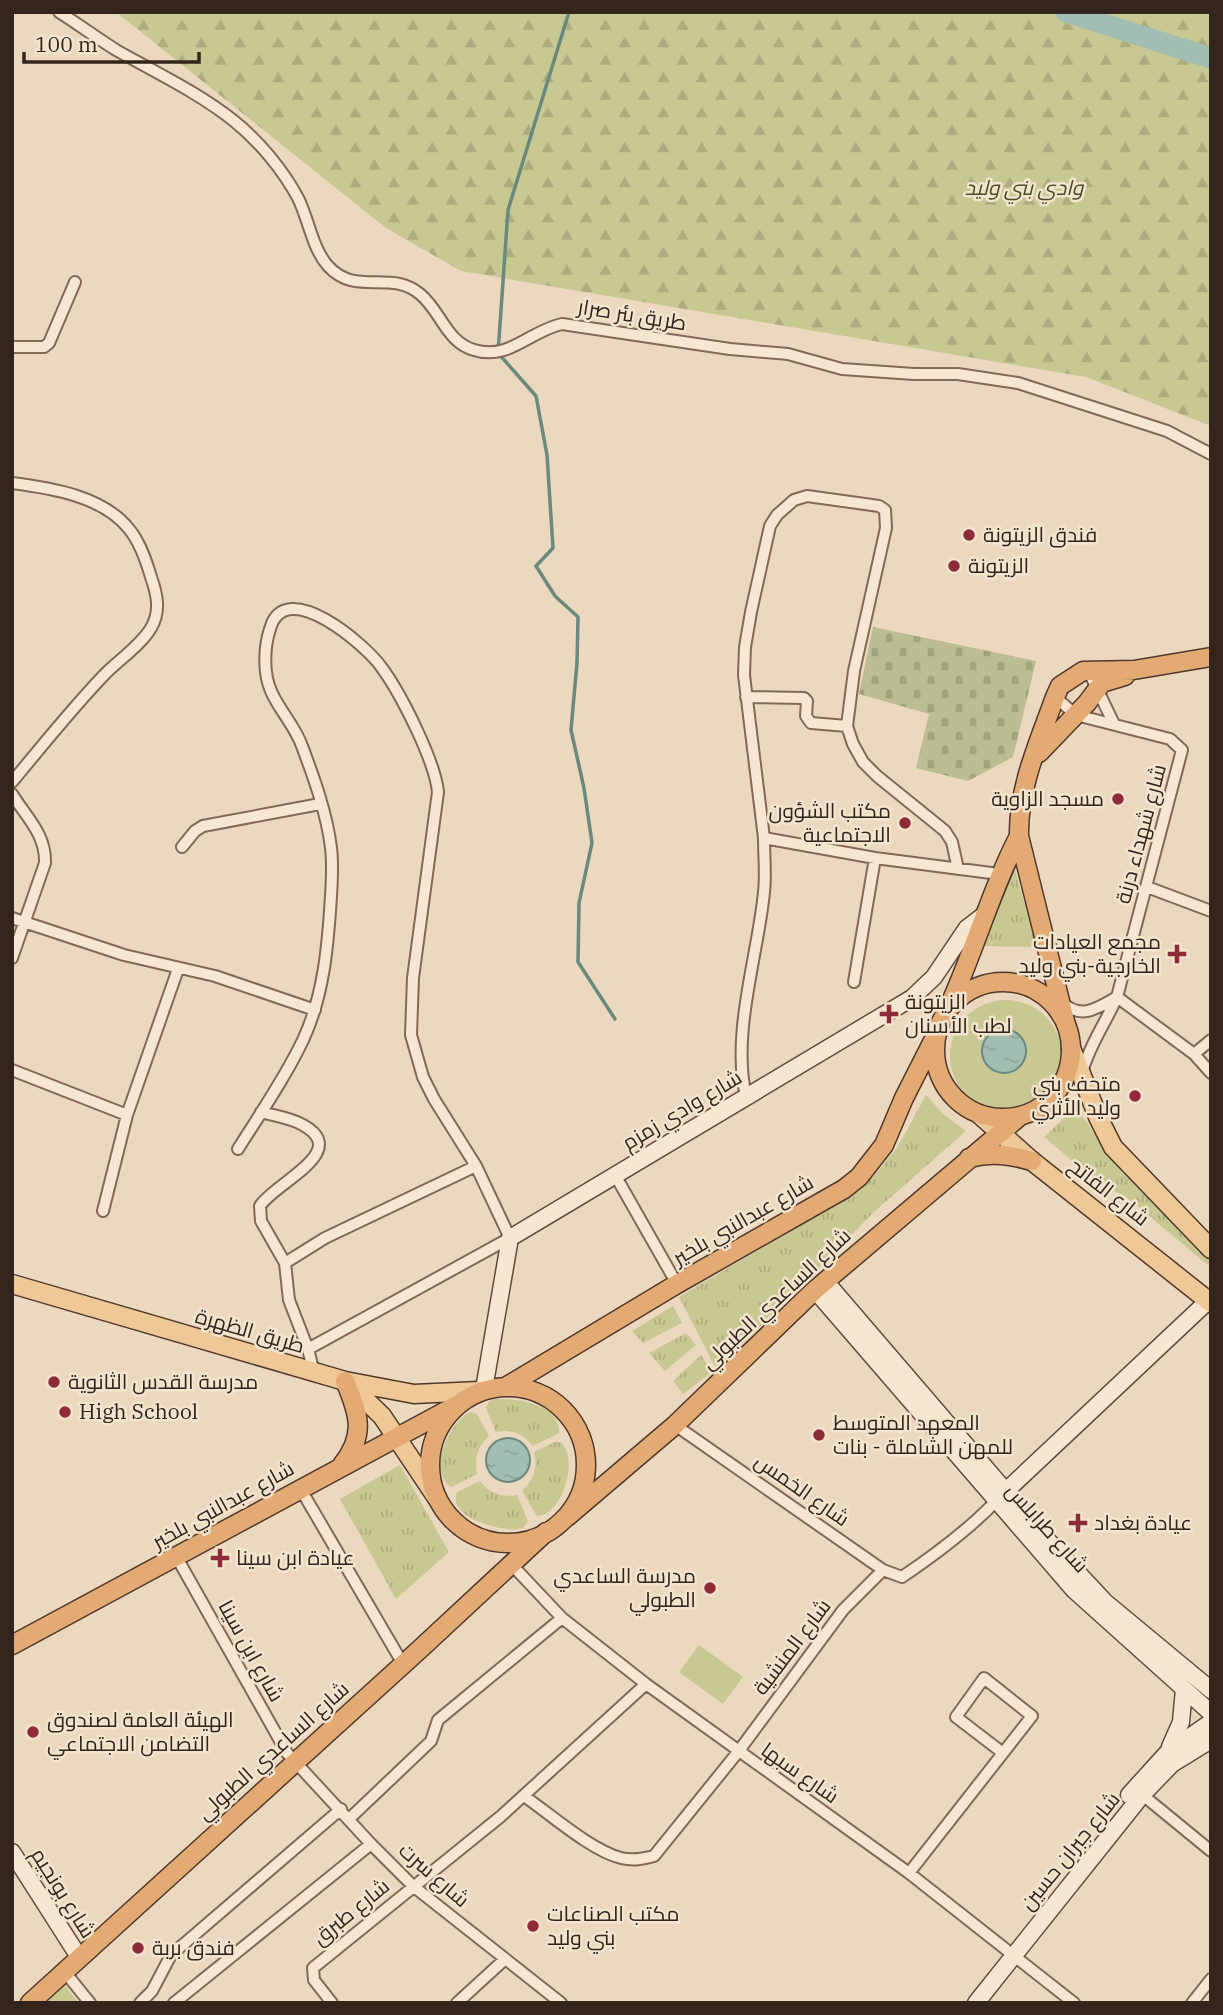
<svg xmlns="http://www.w3.org/2000/svg" width="1223" height="2015" viewBox="0 0 1223 2015" font-family="'IBM Plex Serif',Cairo,serif">
	<style>
		.grass { fill: url(#grass-tufts) }
		.forest { fill: url(#forest-firs) }
		.cemetery { fill: url(#cemetery-stones) }
		.garden { fill: #c8c893 }
		.water { fill: url(#water-ripples); stroke: #6a8a7e; stroke-width: 2 }
		.lines { fill: none; stroke-linecap: round; stroke-linejoin: round }
		.stream { stroke: #6a8a7e; stroke-width: 3.5 }
		.river { stroke: #a2bdb2; stroke-width: 21 }
		.minor-casing { stroke: #836958; stroke-width: 14 }
		.secondary-casing { stroke: #644b3b; stroke-width: 19 }
		.primary-casing { stroke: #50392c; stroke-width: 21 }
		.trunk-casing { stroke: #50392c; stroke-width: 21 }
		.minor { stroke: #f7e7d1; stroke-width: 10 }
		.secondary { stroke: #f7e7d1; stroke-width: 16 }
		.primary { stroke: #eec897; stroke-width: 18 }
		.trunk { stroke: #e3aa74; stroke-width: 18 }
		.poi-dot { fill: #8e2b38; stroke: #f3e4ce; stroke-width: 2.5 }
		.labels { text-anchor: middle; stroke-width: 5; stroke-linejoin: round; paint-order: stroke }
		.park-label { font-size: 21px; font-style: italic; fill: #494e23; stroke: #f3e4ce }
		.street-label { font-size: 21px; fill: #33241c; stroke: #f3e4ce }
		.poi-label { font-size: 21px; fill: #33241c; stroke: #f3e4ce; text-anchor: start }
	</style>
	<defs>
		<pattern id="grass-tufts" width="24" height="20" patternUnits="userSpaceOnUse" patternTransform="scale(1.75)"><rect width="24" height="20" fill="#c8c893"/><path d="M3 7l-1-3M5 7V3M7 7l1-3M15 17l-1-3M17 17v-4M19 17l1-3" fill="none" stroke="#acac7e"/></pattern>
		<pattern id="forest-firs" width="22" height="20" patternUnits="userSpaceOnUse" patternTransform="scale(1.75)"><rect width="22" height="20" fill="#c8c893"/><path d="M5 1l3.5 6h-7zM16 11l3.5 6h-7z" fill="#acac7e"/></pattern>
		<pattern id="cemetery-stones" width="16" height="16" patternUnits="userSpaceOnUse" patternTransform="scale(1.75)"><rect width="16" height="16" fill="#bdbd93"/><path d="M2 7V4a2 2 0 0 1 4 0v3zM10 15v-3a2 2 0 0 1 4 0v3z" fill="#a3a27e"/></pattern>
		<pattern id="water-ripples" width="26" height="14" patternUnits="userSpaceOnUse" patternTransform="scale(1.75)"><rect width="26" height="14" fill="#a2bdb2"/><path d="M2 4q2-2 4 0t4 0M15 11q2-2 4 0t4 0" fill="none" stroke="#8ca298"/></pattern>
	</defs>
	<rect width="100%" height="100%" fill="#ebd8bf"/>
	<path class="grass" d="M1014 867 1037 947 984 946Z
		M926 1095 943 1114 966 1131 874 1212 717 1370 679 1297 818 1215 873 1177 897 1148Z
		M1076 1107 1108 1153 1211 1260V1263L1208 1265 1125 1196 1100 1184 1044 1137Z
		M673 1306 682 1323 643 1343 632 1331Z
		M686 1333 696 1345 665 1371 649 1353Z
		M701 1355 712 1372 683 1394 673 1381Z
		M493 1399C515 1398 561 1403 559 1433L533 1446C523 1433 512 1429 496 1432L486 1408 489 1402Z
		M470 1412 477 1414 489 1436C477 1447 474 1459 477 1474L451 1487C427 1470 449 1423 470 1412Z
		M557 1441C581 1448 565 1516 537 1516L522 1491C534 1480 538 1468 534 1452Z
		M400 1465 449 1552 396 1599 340 1499Z
		M480 1481C489 1493 502 1498 517 1495L527 1519 528 1522 523 1528C503 1534 446 1517 457 1492Z"/>
	<path class="forest" d="M116 12H1211V426L1086 377 461 271 386 228Z"/>
	<path class="cemetery" d="M873 627 1036 661 1013 757 968 781 916 768 929 714 859 694Z"/>
	<path class="garden" d="M950 1056a56 56 0 1 1 112 0a56 56 0 1 1-112 0Z
		M699 1645 743 1677 723 1704 679 1672Z
		M64 1985 79 2003H44Z"/>
	<path class="water" d="M982 1051a22 22 0 1 1 44 0a22 22 0 1 1-44 0Z
		M486 1460a22 22 0 1 1 44 0a22 22 0 1 1-44 0Z"/>
	<g class="lines">
		<path class="stream" d="M569 12 508 210 498 353 536 396 547 455 553 548 536 566 555 596 578 617 577 663 571 730 584 788 592 843 579 903 578 962 615 1019"/>
		<path class="river" d="M1066 12 1211 58"/>
		<defs>
			<path id="minor" d="M59 12C78 24 97 38 116 50 155 72 199 93 234 121 259 141 283 170 298 198 309 220 312 248 328 266 356 297 390 269 420 294 441 311 446 342 474 350 509 361 529 331 562 324L730 349 788 354 842 369 914 374H958L1018 383 1167 431 1211 454
				M12 347H44L49 343 75 282
				M12 483C51 488 103 496 129 529 140 542 146 560 151 577 157 594 161 611 151 628 141 645 120 659 106 673 73 707 43 745 12 782
				M1088 670 1114 724
				M746 697 804 698 807 701 806 716 811 723 847 726
				M1055 697 1076 715 1170 739 1182 750 1117 997C1105 1024 1090 1044 1082 1072
				M12 794C26 817 46 834 45 863L12 958
				M764 838 744 675 745 647 751 612 770 526 777 515 794 500 807 496 879 506 885 510 886 528 854 671 847 726 853 744 863 762 877 776 945 831 952 842 958 869
				M182 847 195 831 203 826 320 804
				M1147 887 1211 911
				M12 918 124 955 215 976 315 1010
				M854 982 875 858
				M1117 997 1194 1054 1211 1073
				M1061 1002C1082 1020 1096 1009 1117 997
				M1194 1054 1211 1040
				M12 1070 127 1115 103 1211
				M746 1096C731 1034 758 955 764 892 766 875 764 856 764 838L875 858 999 874
				M261 1112C275 1116 291 1118 303 1125 352 1152 274 1183 260 1206L261 1221 285 1263
				M127 1115 178 969
				M238 1149C260 1114 285 1078 303 1040 324 995 328 945 331 896 332 880 333 863 331 848 327 814 314 778 302 746 295 726 279 710 271 691 263 673 264 647 270 629 285 575 366 645 382 668 401 694 435 761 438 792L413 978 411 1035 423 1077 434 1099 476 1166 510 1238 308 1349
				M615 1175 677 1284
				M314 1373 308 1349 289 1300 285 1263 325 1238 476 1166
				M675 1425 883 1570 902 1577C936 1554 971 1528 999 1498
				M300 1488 403 1664
				M176 1556 287 1753 371 1844 413 1886 561 2003
				M512 1565 562 1618 646 1684 909 1873 1074 2003
				M1139 1792 1211 1851
				M524 1796C550 1814 592 1851 621 1858 633 1861 643 1859 654 1856L738 1752 843 1610 883 1570
				M349 1819 431 1741 438 1720 562 1618
				M909 1873 1032 1716 984 1678 956 1717 1003 1753
				M64 1971 90 2003
				M140 2003 152 1991 171 1955 341 1809
				M174 2003 371 1844
				M332 2003 314 1980 313 1968 500 1817 646 1684
				M457 2003 504 1960
				M1192 2003 1211 1979"/>
			<path id="secondary" d="M825 1281 1049 1542 1105 1602 1211 1690
				M815 1290 1074 1590 1211 1713
				M484 1389 510 1238 912 998 934 977 967 928 984 915
				M1006 1491 1208 1301
				M1170 1747 1181 1722 1184 1689
				M1129 1795 1168 1752 1211 1722
				M12 1852 79 1957
				M976 2003 1142 1795 1172 1764 1211 1740"/>
			<path id="primary" d="M1071 1048 1098 1117 1113 1147 1211 1249
				M980 1115 1032 1161 1211 1303
				M12 1284 345 1381 414 1394 479 1391
				M348 1383 382 1416 437 1498"/>
			<path id="trunk" d="M1039 753 1087 703 1102 683 1125 676
				M935 1050a68 68 0 1 1 136 0a68 68 0 1 1-136 0Z
				M950 1004C975 949 991 890 1019 836
				M1065 1021 1019 836C1018 787 1039 742 1055 697L1060 686 1083 671 1134 670 1211 657
				M969 1158C992 1152 1010 1155 1032 1161
				M507 1386 677 1284 844 1189 859 1177 884 1145 904 1098 937 1033
				M430 1465a78 78 0 1 1 156 0a78 78 0 1 1-156 0Z
				M342 1465C366 1435 359 1414 345 1381
				M567 1517 675 1425 815 1290 1019 1117
				M12 1645 457 1405
				M30 2003 419 1650 546 1532"/>
		</defs>
		<use href="#minor" class="minor-casing"/>
		<use href="#secondary" class="secondary-casing"/>
		<use href="#primary" class="primary-casing"/>
		<use href="#trunk" class="trunk-casing"/>
		<use href="#minor" class="minor"/>
		<use href="#secondary" class="secondary"/>
		<use href="#primary" class="primary"/>
		<use href="#trunk" class="trunk"/>
	</g>
	<g class="poi-dot">
		<circle cx="969" cy="535" r="7"/>
		<circle cx="954" cy="566" r="7"/>
		<circle cx="1118" cy="799" r="7"/>
		<circle cx="905" cy="823" r="7"/>
		<path d="M1173.5 943.5h7v7h7v7h-7v7h-7v-7h-7v-7h7z"/>
		<path d="M885.5 1003.5h7v7h7v7h-7v7h-7v-7h-7v-7h7z"/>
		<circle cx="1135" cy="1096" r="7"/>
		<circle cx="54" cy="1382" r="7"/>
		<circle cx="65" cy="1412" r="7"/>
		<circle cx="819" cy="1435" r="7"/>
		<path d="M1074.5 1512.5h7v7h7v7h-7v7h-7v-7h-7v-7h7z"/>
		<path d="M216.5 1547.5h7v7h7v7h-7v7h-7v-7h-7v-7h7z"/>
		<circle cx="710" cy="1588" r="7"/>
		<circle cx="33" cy="1732" r="7"/>
		<circle cx="533" cy="1926" r="7"/>
		<circle cx="138" cy="1948" r="7"/>
	</g>
	<g class="labels">
		<g class="park-label">
			<text x="1024" y="195">وادي بني وليد</text>
		</g>
		<g class="street-label">
			<text transform="translate(632 315) rotate(9)" y="7">طريق بئر صرار</text>
			<text transform="translate(1141 834) rotate(-75)" y="7">شارع شهداء درنة</text>
			<text transform="translate(682 1110) rotate(-31)" y="7">شارع وادي زمزم</text>
			<text transform="translate(1109 1192) rotate(38)" y="7">شارع الفاتح</text>
			<text transform="translate(743 1220) rotate(-30)" y="7">شارع عبدالنبي بلخير</text>
			<text transform="translate(776 1299) rotate(-43)" y="7">شارع الساعدي الطبولي</text>
			<text transform="translate(250 1331) rotate(16)" y="7">طريق الظهرة</text>
			<text transform="translate(802 1490) rotate(35)" y="7">شارع الخمس</text>
			<text transform="translate(223 1505) rotate(-29)" y="7">شارع عبدالنبي بلخير</text>
			<text transform="translate(1047 1528) rotate(48)" y="7">شارع طرابلس</text>
			<text transform="translate(792 1647) rotate(-53)" y="7">شارع المنشية</text>
			<text transform="translate(251 1651) rotate(61)" y="7">شارع ابن سينا</text>
			<text transform="translate(273 1751) rotate(-42)" y="7">شارع الساعدي الطبولي</text>
			<text transform="translate(800 1773) rotate(35)" y="7">شارع سبها</text>
			<text transform="translate(1070 1851) rotate(-51)" y="7">شارع جبران حسين</text>
			<text transform="translate(434 1875) rotate(41)" y="7">شارع سرت</text>
			<text transform="translate(63 1893) rotate(58)" y="7">شارع بونجيم</text>
			<text transform="translate(351 1912) rotate(-39)" y="7">شارع طبرق</text>
		</g>
		<g class="poi-label">
			<text x="983" y="542">فندق الزيتونة</text>
			<text x="968" y="573">الزيتونة</text>
			<text x="1104" y="806" text-anchor="end">مسجد الزاوية</text>
			<text x="891" y="818" text-anchor="end">مكتب الشؤون<tspan x="891" dy="24">الاجتماعية</tspan></text>
			<text x="1161" y="949" text-anchor="end">مجمع العيادات<tspan x="1161" dy="24">الخارجية-بني وليد</tspan></text>
			<text x="905" y="1009">الزيتونة<tspan x="905" dy="24">لطب الأسنان</tspan></text>
			<text x="1121" y="1091" text-anchor="end">متحف بني<tspan x="1121" dy="24">وليد الأثري</tspan></text>
			<text x="68" y="1389">مدرسة القدس الثانوية</text>
			<text x="79" y="1419">High School</text>
			<text x="833" y="1430">المعهد المتوسط<tspan x="833" dy="24">للمهن الشاملة - بنات</tspan></text>
			<text x="1094" y="1530">عيادة بغداد</text>
			<text x="236" y="1565">عيادة ابن سينا</text>
			<text x="696" y="1583" text-anchor="end">مدرسة الساعدي<tspan x="696" dy="24">الطبولي</tspan></text>
			<text x="47" y="1727">الهيئة العامة لصندوق<tspan x="47" dy="24">التضامن الاجتماعي</tspan></text>
			<text x="547" y="1921">مكتب الصناعات<tspan x="547" dy="24">بني وليد</tspan></text>
			<text x="152" y="1955">فندق بربة</text>
		</g>
	</g>
	<rect width="1223" height="2015" fill="none" stroke="#33241c" stroke-width="28"/>
	<path d="M24 52v10h175v-10" fill="none" stroke="#33241c" stroke-width="3.5"/>
	<text x="35" y="52" font-size="21" fill="#33241c" stroke="#f3e4ce" stroke-width="5" paint-order="stroke">100 m</text>
</svg>
